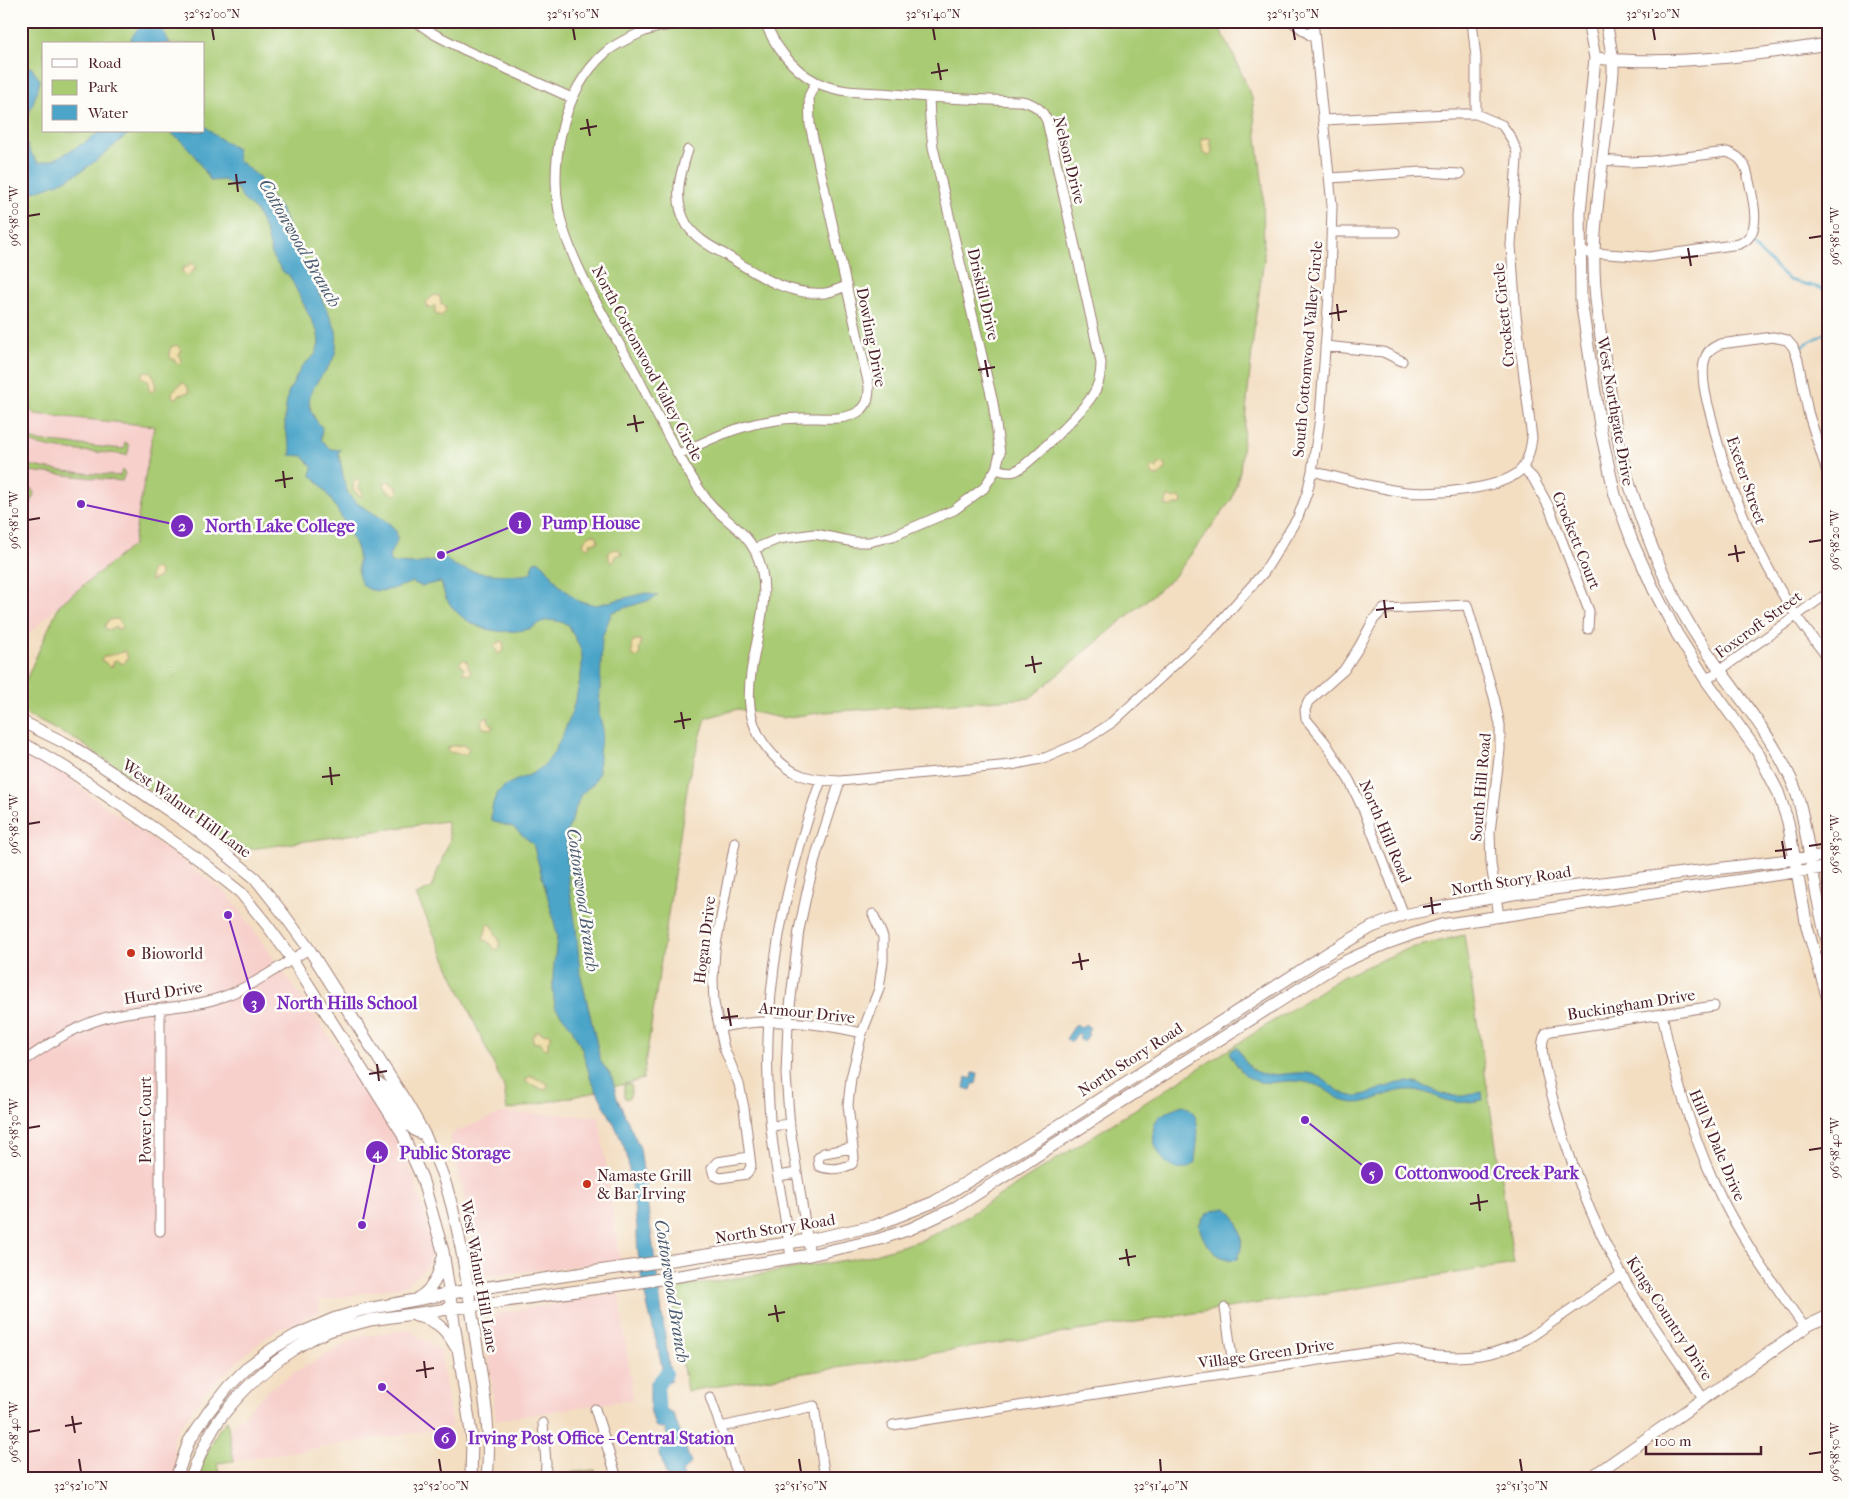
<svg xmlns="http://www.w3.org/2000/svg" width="1849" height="1499" viewBox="0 0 1849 1499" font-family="'IM FELL French Canon',serif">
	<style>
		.built { fill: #f7d0cc }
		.green { fill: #a9cb73; stroke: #7a754f; fill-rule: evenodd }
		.sand { fill: #eeda9e; stroke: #9c7c64 }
		.water { fill: #4ca5c9; stroke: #4b627a }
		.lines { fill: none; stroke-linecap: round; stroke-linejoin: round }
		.stream { stroke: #4ca5c9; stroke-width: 2.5 }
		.river { stroke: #4ca5c9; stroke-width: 14 }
		.street-casing { stroke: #9e7e76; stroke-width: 11 }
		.secondary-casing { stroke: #9e7e76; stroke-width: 13 }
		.street { stroke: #fff; stroke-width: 9 }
		.secondary { stroke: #fff; stroke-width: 11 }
		.ticks { fill: none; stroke: #4a1f2b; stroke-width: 2 }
		.poi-dot { fill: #c8321e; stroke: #fdfcf7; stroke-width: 2 }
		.labels { text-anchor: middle; stroke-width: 5; stroke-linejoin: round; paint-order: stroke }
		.street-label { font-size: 16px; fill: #4a1f2b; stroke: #fdfcf7 }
		.poi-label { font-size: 16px; fill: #4a1f2b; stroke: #fdfcf7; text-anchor: start }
		.water-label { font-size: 18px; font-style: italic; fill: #4b5b72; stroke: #fdfcf7 }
		.leader { fill: none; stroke: #7b2cbf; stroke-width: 2 }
		.callout-dot { fill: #7b2cbf; stroke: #fdfcf7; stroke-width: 2 }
		.mark-label { font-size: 15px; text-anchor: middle; font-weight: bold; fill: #fff }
		.callout-label { font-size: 18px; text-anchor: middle; font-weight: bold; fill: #7b2cbf; stroke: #fdfcf7; stroke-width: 5; stroke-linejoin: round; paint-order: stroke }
		.neatline { fill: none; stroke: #4a1f2b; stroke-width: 2 }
		.ticks-label { font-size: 12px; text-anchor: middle; fill: #4a1f2b }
	</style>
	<rect width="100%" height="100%" fill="#fdfcf7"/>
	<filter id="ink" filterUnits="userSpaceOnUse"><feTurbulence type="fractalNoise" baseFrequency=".02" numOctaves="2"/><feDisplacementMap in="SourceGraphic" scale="10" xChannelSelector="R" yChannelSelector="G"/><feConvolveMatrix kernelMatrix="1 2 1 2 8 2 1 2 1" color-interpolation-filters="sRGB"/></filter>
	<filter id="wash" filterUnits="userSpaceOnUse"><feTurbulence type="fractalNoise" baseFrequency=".0096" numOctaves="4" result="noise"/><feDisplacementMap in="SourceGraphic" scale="20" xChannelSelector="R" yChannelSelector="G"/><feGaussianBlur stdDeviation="1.12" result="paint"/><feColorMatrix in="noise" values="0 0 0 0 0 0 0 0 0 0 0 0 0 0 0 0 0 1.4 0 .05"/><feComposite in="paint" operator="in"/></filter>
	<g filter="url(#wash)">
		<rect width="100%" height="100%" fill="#f3dec2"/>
		<path class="built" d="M21 402 35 414 154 426 133 545 59 605 21 641Z
			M21 751 62 771 87 793 227 893 363 1084 408 1159 430 1232 431 1257 425 1269 404 1286 319 1301 320 1312 275 1331 252 1348 204 1393 172 1438 177 1478H21Z
			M502 1113 599 1116 620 1261 485 1276 450 1139 452 1133Z
			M619 1293 633 1399 496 1420 485 1321 500 1313Z
			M409 1330 440 1350 452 1427 234 1461 229 1431 266 1392 298 1370 359 1337Z"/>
		<path class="green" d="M21 21H1216L1234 56 1252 98 1263 187 1264 259 1255 321 1240 471 1232 499 1174 577 1030 698 825 712 782 718 738 709 706 718 689 776 643 1079 591 1093 507 1110 504 1087 416 895 431 888 450 839 446 821 237 851 78 741 21 712V691L59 605 133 545 154 426 35 414 21 402ZM44 44H204V131H44Z
			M21 435 37 441 112 448 124 449 125 442 128 444 129 448 127 455C92 450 54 453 21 439Z
			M21 463C53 472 87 473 120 476L122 470 125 473 122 481 29 471 21 469Z
			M21 485 30 487 34 493 30 507 21 518Z
			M1464 935 1514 1264 687 1391 670 1289 864 1257 922 1240 963 1219 1342 977 1407 949Z
			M628 1084H630L632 1087 630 1097 627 1099 624 1097V1085Z
			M227 1420 234 1461 217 1463 220 1478H195L218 1431Z
			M595 1470 596 1478H554V1474Z"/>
		<path class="sand" d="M1207 138H1210L1212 153 1209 156 1203 153 1201 139Z
			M193 262 195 269 187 276 182 272 183 268 187 267Z
			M436 295 440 297 441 304 445 306 446 310 442 316 435 314V305L429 309 426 302 433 296Z
			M177 345 182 350 178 355 182 361 179 364 176 363 174 359 172 360 169 353 171 347Z
			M145 371 151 372 155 379V389L151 392 149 390V382L141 376Z
			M182 383H184L187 386 189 392 179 395 177 398H173L172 392Z
			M1161 463 1165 465V470L1160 475 1154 476 1150 469 1152 466 1157 469 1158 464Z
			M358 480 361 482 358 487 362 492V495L359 496 353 489V482Z
			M390 481 391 484 397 487 398 492 395 495 387 490 384 485 385 482Z
			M1168 497H1171L1173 499 1180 497 1182 501 1181 504 1174 505 1173 507 1165 505Z
			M594 534 597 536 598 542 590 543 591 546 587 548 583 544C585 539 588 535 594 534Z
			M618 549 622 554 615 556 613 562H610L608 553 611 550Z
			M155 568 160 571 159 577 151 581 150 575 151 571Z
			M117 619 122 624 120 629H117L116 627 108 630 105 628V625L109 620Z
			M637 640H640L641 644 639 648 640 655 637 658 631 653 633 649 631 646 633 641Z
			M501 641 503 642 504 650 498 654 494 645Z
			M125 651 128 658 123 664 117 660 113 662V666L109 667 105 662 102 661V658C109 654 117 655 125 651Z
			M464 659 468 663V667L471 671 470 675 463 673 464 668 459 663Z
			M489 717 488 720 493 726 492 729 483 728 481 722 483 719Z
			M464 745 469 748 466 755 449 752 447 749 450 746Z
			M488 924 493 926 496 936 499 940V948L495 950 491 944 483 939Z
			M538 1031 544 1034 548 1033 551 1035V1039L548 1041V1048L544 1049 541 1042 534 1043 532 1036Z
			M532 1076C537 1080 543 1080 548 1084L547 1088 544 1090 526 1082V1080L529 1077Z"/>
		<path class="water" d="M143 21H154L165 34 170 44H132L131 38Z
			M31 67 40 80C34 112 10 133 39 163L55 159 86 142 100 131H132C115 144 100 159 83 170 64 183 42 189 21 196V68Z
			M204 125 216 136 237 149 238 160 259 177 266 192 280 208 336 330C337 339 337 348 334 357 325 378 300 390 313 415 316 420 317 423 322 427L321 439 330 449 341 450 338 453C343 466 342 482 349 495 357 509 400 521 397 538 397 545 391 550 389 556L391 563 414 564 446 559C461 575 503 575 524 575L532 572 533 563 538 560 545 566 559 585 578 601 596 605 646 593 658 596 650 600 612 612 602 637 599 714 603 729 599 753V772L593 784 581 794 566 835 568 878 576 928 580 972 601 1062 612 1077 617 1098 640 1148 671 1381 660 1387 653 1394 657 1404 673 1413 691 1463 682 1472 684 1478H667L659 1451 669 1439 665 1429 655 1426 650 1409V1382L658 1381 662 1375V1368C653 1322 636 1275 637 1227L627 1155 617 1130 591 1080 582 1049 571 1027 555 1007 553 991V974L557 937 553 916 533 844 513 827 494 822 491 819C492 773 524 787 546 763 564 743 584 683 582 656 581 644 572 636 569 625 559 621 549 618 539 623 535 625 533 628 529 629 497 636 466 629 447 600 444 595 443 588 441 582L421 586 412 582C396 589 365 600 359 577 357 569 359 561 358 554 356 540 323 481 311 476L312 467 303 456 290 455 291 450 285 430V413L288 393 302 366 315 355 319 344 318 333 289 275 284 273 273 258 266 232 256 211 243 199 238 190 224 180 211 181C195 158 193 148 168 131H204Z
			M1076 1024 1082 1028 1085 1024 1090 1028 1087 1033 1089 1034 1084 1042 1079 1039 1081 1036 1078 1033 1071 1042 1066 1039Z
			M1237 1047C1241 1053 1244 1061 1249 1066 1265 1083 1292 1069 1312 1074 1327 1078 1336 1094 1352 1096 1366 1098 1390 1082 1407 1082 1424 1082 1438 1096 1455 1096 1463 1097 1473 1094 1482 1092L1483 1100C1470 1102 1458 1104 1445 1100 1434 1096 1425 1091 1413 1090 1391 1088 1374 1104 1354 1103 1337 1102 1328 1088 1313 1084 1273 1072 1256 1103 1229 1052Z
			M973 1073 978 1074 976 1084H973L971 1090 964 1088 966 1077 972 1079Z
			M1184 1105C1205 1115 1196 1143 1195 1162 1172 1189 1140 1136 1159 1117 1162 1114 1166 1113 1169 1111 1175 1108 1178 1106 1184 1105Z
			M1226 1208C1242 1221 1245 1240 1238 1259 1218 1263 1202 1243 1199 1225 1204 1213 1214 1209 1226 1208Z"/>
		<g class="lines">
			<path class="stream" d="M1748 241 1789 280 1828 290
				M1796 349 1828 332"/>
			<path class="river" d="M663 1421 659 1413 657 1385 666 1374"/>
		</g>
	</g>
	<g filter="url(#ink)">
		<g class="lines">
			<defs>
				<path id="street" d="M415 21 434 34 465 50 572 98
					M739 21 734 23C705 24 673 21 645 31 631 37 617 43 606 52 560 92 546 172 563 228 579 278 609 325 634 370 656 412 677 457 704 496 718 517 743 527 755 551 788 617 714 693 773 755 793 777 811 780 840 781L1011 765 1045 758 1082 742 1113 722 1216 626 1264 572 1284 540 1298 517 1307 493 1312 471 1320 418 1330 281 1332 205 1313 21
					M765 21C773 45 793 70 816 82 836 92 857 92 880 93 896 94 913 96 929 97 960 99 991 100 1021 101 1034 103 1042 109 1047 121L1101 363C1101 375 1099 386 1092 396 1085 408 1027 467 1015 471 1009 473 1002 471 996 469
					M1291 21 1314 38
					M1472 21 1476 58V114
					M1825 44 1828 61
					M688 150C680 175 672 200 687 225 696 239 712 247 726 255 756 274 788 296 825 293 832 292 840 288 847 286
					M1330 178 1422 172 1460 174
					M1332 232H1395
					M1580 252 1649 257 1739 244C1766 234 1751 193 1747 172 1743 160 1738 156 1727 152L1652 161 1630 162 1602 160
					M1325 346 1383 352 1402 361
					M679 454C708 440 737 426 770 421 780 419 790 418 801 418 819 417 841 422 858 412 868 406 869 397 869 386L810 125 809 96 816 82
					M1523 468 1533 478 1549 507 1589 611 1588 629
					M1312 471C1343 479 1374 488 1406 492 1431 495 1508 490 1523 467 1528 459 1531 447 1532 438L1516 315 1511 245 1517 159V152L1511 138 1502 125 1476 114H1449L1323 120
					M1828 475 1808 412 1798 360 1793 347 1787 340 1773 337 1720 344C1714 347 1709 349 1706 356 1699 373 1706 399 1711 416 1725 478 1747 531 1778 586 1792 612 1810 635 1828 658
					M754 549 778 539 815 534 854 542H869L893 536 954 510 984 488 996 469 1000 453 993 403 933 147 930 119 929 97
					M1706 680 1828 593
					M735 842 715 950 713 980 714 1003 724 1048 739 1084 744 1108 751 1166 747 1174 720 1178 714 1175 712 1168 717 1162 749 1157
					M1404 915 1364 811 1349 780 1325 742 1306 719 1305 710 1308 702 1344 670 1359 647 1374 619 1384 609 1467 605 1494 697 1500 725V750L1490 832 1491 864 1499 916
					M1662 1014C1674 1074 1689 1127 1714 1182 1737 1234 1772 1281 1805 1328
					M719 1028C764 1017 817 1022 862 1033
					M21 1063C52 1042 78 1023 116 1015 151 1007 188 1009 222 997 253 986 280 966 309 949
					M771 1126 790 1124
					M852 1148 824 1153 818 1158 819 1166C830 1171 841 1169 852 1164L854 1158 848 1105 851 1078 862 1033 879 989 883 961V937L873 914
					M778 1176 797 1173
					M160 1231V1008
					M810 1255 790 1128 786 1075 788 1023 799 930 807 892 817 852 840 781
					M791 1258C785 1211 774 1166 770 1119 760 1004 782 888 821 780
					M1225 1308 1234 1372
					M710 1397 739 1478
					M1703 1398C1676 1357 1646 1318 1622 1275 1589 1216 1566 1153 1550 1088 1547 1072 1537 1048 1546 1033L1551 1031 1714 1006
					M595 1409 617 1478
					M543 1423 546 1464 545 1478
					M893 1425 1398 1348C1408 1350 1418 1353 1428 1355 1467 1360 1499 1356 1532 1336L1622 1274
					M721 1427 814 1406 825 1478"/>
				<path id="secondary" d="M1588 21 1595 58 1580 213 1581 300 1601 432 1615 495 1632 541 1654 590 1677 634 1706 680 1757 751 1778 792 1788 822 1807 927 1828 999
					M1606 21 1613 60V72C1608 132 1596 192 1594 252 1593 292 1600 333 1607 372 1613 410 1618 449 1630 486 1645 532 1663 580 1688 622 1719 675 1764 721 1790 777 1799 795 1803 816 1806 835 1813 872 1818 908 1828 944
					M1595 58C1673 66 1750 56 1828 44
					M21 721 73 747 134 787 194 828 255 878 285 916 309 949 406 1102C423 1130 439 1160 448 1192 462 1240 468 1291 476 1341 483 1386 492 1433 487 1478
					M21 743 39 752 66 768 126 809 201 861 241 893 267 925 292 959 401 1131 422 1178 443 1251 472 1439 471 1478
					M369 1077C375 1081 381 1084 386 1089 397 1101 407 1133 424 1134
					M418 1298C433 1289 438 1277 442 1260
					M416 1316C435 1319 446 1329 455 1346
					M176 1478 189 1441 209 1411 228 1387 249 1366 272 1349 296 1335 333 1319 362 1310 468 1290 808 1240 874 1226 934 1202 1036 1140 1331 951 1372 927 1404 915 1446 906 1513 894 1828 855
					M191 1478C199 1457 208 1434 222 1416 250 1380 287 1348 329 1331 342 1326 357 1324 370 1320L635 1283 810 1255 880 1239 910 1229 953 1209 1335 966C1370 949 1404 936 1441 925L1828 867
					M1590 1478 1809 1325 1828 1316
					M1825 1478 1828 1473"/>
			</defs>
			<use href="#street" class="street-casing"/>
			<use href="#secondary" class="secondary-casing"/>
			<use href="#street" class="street"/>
			<use href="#secondary" class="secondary"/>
		</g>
	</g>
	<path class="ticks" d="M212 28 214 40M573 28 575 40M933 28 935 40M1293 28 1295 40M1653 28 1655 40M938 63 941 80M931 73 948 70M587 119 590 136M580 129 597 126M236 174 238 192M228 184 246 182M28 216 40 214M1809 238 1822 236M1688 248 1691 266M1681 258 1698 256M1337 304 1339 321M1329 314 1347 311M985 360 988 377M978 370 995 367M634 415 637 432M627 425 644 422M283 471 285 488M275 481 293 478M28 520 40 518M1809 542 1822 540M1735 545 1738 562M1728 555 1745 552M1384 600 1386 618M1376 610 1394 608M1032 656 1035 673M1025 666 1042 663M681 712 684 729M674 722 691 719M330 767 332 785M322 777 340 775M28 824 40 822M1782 841 1785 859M1809 846 1822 844M1775 851 1792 849M1431 897 1433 914M1423 907 1441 904M1079 953 1082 970M1072 963 1089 960M728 1008 731 1026M721 1018 738 1016M377 1064 379 1081M369 1074 387 1071M28 1128 40 1126M1809 1150 1822 1148M1478 1194 1480 1211M1470 1204 1488 1201M1126 1249 1129 1266M1119 1259 1136 1256M775 1305 778 1322M768 1315 785 1312M424 1361 426 1378M416 1371 434 1368M72 1416 75 1433M65 1426 82 1423M28 1432 40 1430M1809 1454 1822 1452M79 1459 81 1472M439 1459 441 1472M799 1459 801 1472M1160 1459 1161 1472M1520 1459 1522 1472"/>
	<g class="poi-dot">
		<circle cx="131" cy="953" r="5"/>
		<circle cx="587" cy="1184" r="5"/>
	</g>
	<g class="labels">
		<g class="street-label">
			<text transform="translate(1070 160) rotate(76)" y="6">Nelson Drive</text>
			<text transform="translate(984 294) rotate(77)" y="6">Driskill Drive</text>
			<text transform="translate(1503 315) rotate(-96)" y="6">Crockett Circle</text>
			<text transform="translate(872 337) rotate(79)" y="6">Dowling Drive</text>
			<text transform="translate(1307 349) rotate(-85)" y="6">South Cottonwood Valley Circle</text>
			<text transform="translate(648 363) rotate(62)" y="6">North Cottonwood Valley Circle</text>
			<text transform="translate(1616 411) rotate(80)" y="6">West Northgate Drive</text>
			<text transform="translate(1747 480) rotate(71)" y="6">Exeter Street</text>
			<text transform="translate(1577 540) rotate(68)" y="6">Crockett Court</text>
			<text transform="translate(1758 624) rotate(-36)" y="6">Foxcroft Street</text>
			<text transform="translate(1480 787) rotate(-85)" y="6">South Hill Road</text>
			<text transform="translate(187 808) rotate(36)" y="6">West Walnut Hill Lane</text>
			<text transform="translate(1386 831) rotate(67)" y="6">North Hill Road</text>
			<text transform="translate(1511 880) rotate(-9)" y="6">North Story Road</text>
			<text transform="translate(704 940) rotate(-83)" y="6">Hogan Drive</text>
			<text transform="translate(163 992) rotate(-9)" y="6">Hurd Drive</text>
			<text transform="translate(1631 1004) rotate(-9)" y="6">Buckingham Drive</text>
			<text transform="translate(807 1012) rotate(6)" y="6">Armour Drive</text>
			<text transform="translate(1130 1059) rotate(-33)" y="6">North Story Road</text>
			<text transform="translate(145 1120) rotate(-90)" y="6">Power Court</text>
			<text transform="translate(1718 1145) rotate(67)" y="6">Hill N Dale Drive</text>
			<text transform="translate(775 1228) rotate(-9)" y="6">North Story Road</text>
			<text transform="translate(480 1276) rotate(80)" y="6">West Walnut Hill Lane</text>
			<text transform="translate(1670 1318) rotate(57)" y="6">Kings Country Drive</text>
			<text transform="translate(1266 1353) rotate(-8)" y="6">Village Green Drive</text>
		</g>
		<g class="poi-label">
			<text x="141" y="959">Bioworld</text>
			<text x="597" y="1181">Namaste Grill<tspan x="597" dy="18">&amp; Bar Irving</tspan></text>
		</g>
		<g class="water-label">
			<text transform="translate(300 243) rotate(60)" y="6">Cottonwood Branch</text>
			<text transform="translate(583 900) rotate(82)" y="6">Cottonwood Branch</text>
			<text transform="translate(672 1291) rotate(81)" y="6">Cottonwood Branch</text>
		</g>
	</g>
	<path class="leader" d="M441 555L520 523M81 504L182 526M228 915L254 1002M362 1225L377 1152M1305 1120L1372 1173M382 1387L445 1438"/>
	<g class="callout-dot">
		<circle cx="441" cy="555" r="5"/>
		<circle cx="81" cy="504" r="5"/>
		<circle cx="228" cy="915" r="5"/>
		<circle cx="362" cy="1225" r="5"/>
		<circle cx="1305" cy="1120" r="5"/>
		<circle cx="382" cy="1387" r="5"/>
		<circle cx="520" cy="523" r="12"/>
		<circle cx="182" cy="526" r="12"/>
		<circle cx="254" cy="1002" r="12"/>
		<circle cx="377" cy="1152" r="12"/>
		<circle cx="1372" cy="1173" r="12"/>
		<circle cx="445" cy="1438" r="12"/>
	</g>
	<g class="mark-label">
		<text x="520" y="528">1</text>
		<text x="182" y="531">2</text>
		<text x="254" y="1008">3</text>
		<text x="377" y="1158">4</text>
		<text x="1372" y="1178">5</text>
		<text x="445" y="1443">6</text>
	</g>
	<g class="callout-label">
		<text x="591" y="529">Pump House</text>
		<text x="280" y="532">North Lake College</text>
		<text x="347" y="1009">North Hills School</text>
		<text x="455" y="1159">Public Storage</text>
		<text x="1487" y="1179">Cottonwood Creek Park</text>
		<text x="601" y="1444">Irving Post Office - Central Station</text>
	</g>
	<rect width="1849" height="1499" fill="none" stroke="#fdfcf7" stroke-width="55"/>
	<rect x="42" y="42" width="162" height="90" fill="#fdfcf7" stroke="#b5a4a5"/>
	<rect x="52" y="59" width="25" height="8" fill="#ffffff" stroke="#b5a4a5"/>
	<text x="88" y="68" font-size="15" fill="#4a1f2b">Road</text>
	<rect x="52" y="80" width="25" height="15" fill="#a9cb73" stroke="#b5a4a5"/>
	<text x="88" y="92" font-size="15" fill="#4a1f2b">Park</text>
	<rect x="52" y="105" width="25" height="15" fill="#4ca5c9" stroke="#b5a4a5"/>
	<text x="88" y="118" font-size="15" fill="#4a1f2b">Water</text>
	<path d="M1646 1446v8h115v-8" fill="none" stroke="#4a1f2b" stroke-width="2.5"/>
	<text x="1654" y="1446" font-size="15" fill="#4a1f2b" stroke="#fdfcf7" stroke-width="4" paint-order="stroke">100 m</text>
	<rect x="28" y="28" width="1794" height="1444" class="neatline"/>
	<g class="ticks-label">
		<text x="212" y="18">32°52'00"N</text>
		<text x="573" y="18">32°51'50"N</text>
		<text x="933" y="18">32°51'40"N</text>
		<text x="1293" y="18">32°51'30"N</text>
		<text x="1653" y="18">32°51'20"N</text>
		<text transform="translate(14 216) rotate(-90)" y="4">96°58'00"W</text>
		<text transform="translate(1835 236) rotate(-90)" y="4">96°58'10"W</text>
		<text transform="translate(14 520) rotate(-90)" y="4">96°58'10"W</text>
		<text transform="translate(1835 540) rotate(-90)" y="4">96°58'20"W</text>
		<text transform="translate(14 824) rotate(-90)" y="4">96°58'20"W</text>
		<text transform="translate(1835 844) rotate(-90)" y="4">96°58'30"W</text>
		<text transform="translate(14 1128) rotate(-90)" y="4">96°58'30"W</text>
		<text transform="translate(1835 1148) rotate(-90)" y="4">96°58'40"W</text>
		<text transform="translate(14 1432) rotate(-90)" y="4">96°58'40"W</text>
		<text transform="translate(1835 1452) rotate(-90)" y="4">96°58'50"W</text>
		<text x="81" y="1490">32°52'10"N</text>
		<text x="441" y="1490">32°52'00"N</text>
		<text x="801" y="1490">32°51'50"N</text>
		<text x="1161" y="1490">32°51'40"N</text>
		<text x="1522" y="1490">32°51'30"N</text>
	</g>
</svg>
